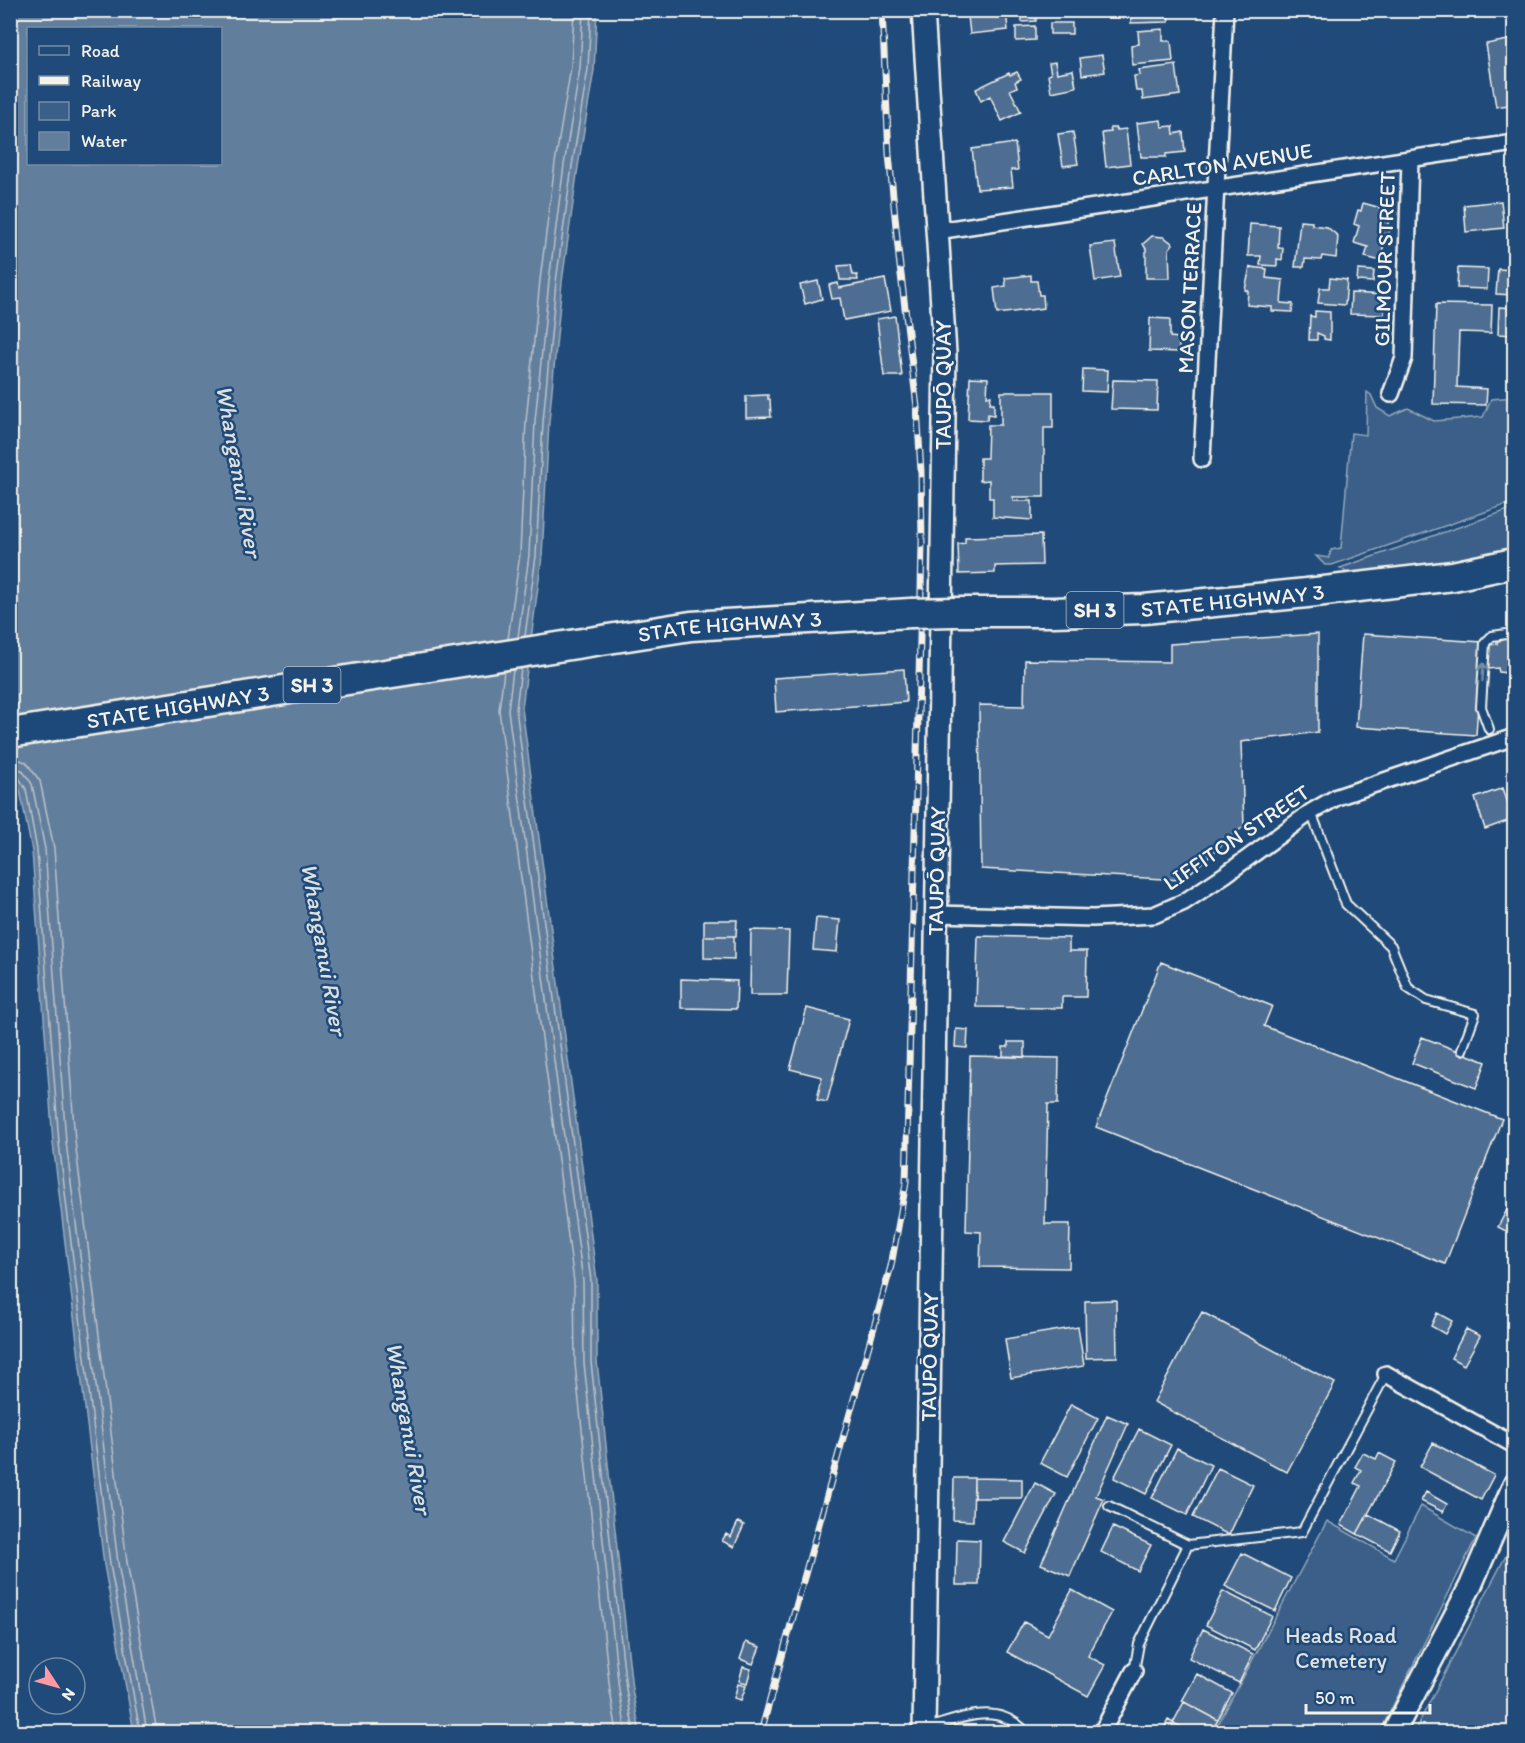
<svg xmlns="http://www.w3.org/2000/svg" width="1525" height="1743" viewBox="0 0 1525 1743" font-family="Itim,sans-serif">
	<style>
		.green { fill: #3a5f88; stroke: #97a8b8; stroke-width: 1.5 }
		.water { fill: #627e9d; stroke: #9cacbb; stroke-width: 1.5; fill-rule: evenodd }
		.lines { fill: none; stroke-linecap: round; stroke-linejoin: round }
		.shore { stroke: #bac3ca; stroke-width: 1.5 }
		.building { fill: #4d6e92; stroke: #f4f1e8; stroke-width: 1.5 }
		.lane-casing { stroke: #f4f1e8; stroke-width: 12 }
		.street-casing { stroke: #f4f1e8; stroke-width: 20 }
		.secondary-casing { stroke: #f4f1e8; stroke-width: 26 }
		.highway-casing { stroke: #f4f1e8; stroke-width: 33 }
		.lane { stroke: #1f4a7a; stroke-width: 8 }
		.street { stroke: #1f4a7a; stroke-width: 15 }
		.secondary { stroke: #1f4a7a; stroke-width: 21 }
		.highway { stroke: #1f4a7a; stroke-width: 28 }
		.rail-casing { stroke: #f4f1e8; stroke-width: 7 }
		.rail { stroke: #1f4a7a; stroke-width: 4.5; stroke-dasharray: 14; stroke-linecap: butt }
		.highway-bridge-casing { stroke: #f4f1e8; stroke-width: 33; stroke-linecap: butt }
		.highway-bridge { stroke: #1f4a7a; stroke-width: 28 }
		.oneway { stroke: #748da6 }
		.labels { text-anchor: middle; stroke-width: 5; stroke-linejoin: round; paint-order: stroke }
		.shield { fill: #1f4a7a; stroke: #b4bfc7; stroke-width: 1.5 }
		.shield-label { font-size: 21px; font-weight: bold; fill: #f4f1e8 }
		.street-label { font-size: 22px; fill: #f4f1e8; stroke: #1f4a7a }
		.park-label { font-size: 22px; fill: #e1e2de; stroke: #1f4a7a }
		.water-label { font-size: 24px; font-style: italic; fill: #dee0dd; stroke: #1f4a7a }
	</style>
	<rect width="100%" height="100%" fill="#1f4a7a"/>
	<filter id="ink" filterUnits="userSpaceOnUse"><feTurbulence type="fractalNoise" baseFrequency=".0167" numOctaves="2"/><feDisplacementMap in="SourceGraphic" scale="12" xChannelSelector="R" yChannelSelector="G"/><feConvolveMatrix kernelMatrix="1 2 1 2 8 2 1 2 1" color-interpolation-filters="sRGB"/></filter>
	<g filter="url(#ink)">
		<path class="green" d="M1367 392 1371 395 1377 408 1390 416 1408 408 1434 421 1483 417 1491 399 1514 397V502L1332 565H1325L1316 556 1329 558 1331 550 1341 548 1351 433 1366 435Z
			M1514 508V550L1355 578 1340 568Z
			M1421 1506 1476 1538 1380 1732H1214L1327 1521 1394 1559Z
			M1514 1540V1732H1414Z"/>
		<path class="water" d="M10 11H597L594 70 578 167 562 282 549 422 542 556 522 708 597 1281V1361L632 1689 640 1732H134L104 1565 53 1143 32 851 20 790 11 776ZM28 28H220V164H28Z"/>
		<g class="lines">
			<path class="shore" d="M525 636 536 556 543 422 556 282 572 166 588 69 591 10
				M518 637 529 555 535 421 549 281 564 165 580 68 583 10
				M508 639 520 554 526 421 540 280 555 163 571 67 574 10
				M521 669 516 709 591 1281V1362L626 1689 634 1732
				M513 670 508 710 583 1281 584 1363 619 1690 626 1732
				M504 671 499 710 574 1282 575 1364 610 1691 617 1732
				M10 757 26 762 40 781 54 848 75 1141 127 1562 157 1732
				M10 766 22 770 32 784 45 849 66 1142 118 1563 147 1732
				M10 773 17 775 26 789 37 850 59 1143 110 1564 140 1732"/>
		</g>
		<path class="building" d="M972 10H1006L1008 30 970 34 968 16 973 15Z
			M1021 10H1036V21L1022 22Z
			M1131 10H1168L1169 22 1131 23Z
			M1050 23H1072V34H1050Z
			M1035 26V40L1016 41V27Z
			M1163 29V41H1171L1173 61 1132 65 1131 45 1139 44 1138 31Z
			M1514 39V104L1496 107 1486 44Z
			M1102 55 1105 72 1082 75 1080 58Z
			M1055 62 1057 73 1073 70 1076 87 1051 92 1048 75 1051 74 1049 63Z
			M1176 65 1180 95 1143 100 1142 91H1136L1134 76 1140 75 1139 70Z
			M1017 72 1021 79 1015 82 1017 87 1010 90 1021 112 1002 121 990 96 981 101 976 89 1009 73 1010 75Z
			M1161 120 1162 127 1173 126 1174 134 1183 132 1185 152 1166 154V157H1141L1137 123Z
			M1110 128H1117V130L1126 129 1130 164 1106 167 1102 133 1111 132Z
			M1073 132 1078 164 1063 166 1058 134Z
			M1015 143 1018 170H1011L1013 187 977 189 972 149Z
			M1501 201 1504 228 1466 232 1464 205Z
			M1363 203 1381 208 1379 212 1390 215 1387 228 1390 229 1386 243 1384 242 1381 261 1365 257 1368 247 1354 243 1359 226 1354 224 1358 210 1361 211Z
			M1300 221 1312 222V225L1327 227 1338 236 1336 258 1322 256 1321 260 1305 259 1304 267H1295Z
			M1250 224 1279 226 1278 248H1283L1282 260 1277 259V266L1260 265 1261 256H1248Z
			M1152 236 1164 237 1173 244 1169 249 1170 278H1146V249L1143 244Z
			M1115 243 1120 277 1095 281 1090 246Z
			M851 265 853 275H857L858 280H840L838 266Z
			M1250 267 1267 269 1266 278 1283 280 1281 303 1293 304 1292 312 1272 311V307L1247 305 1248 291 1245 290Z
			M1458 268 1488 269 1487 289 1457 288Z
			M1498 269 1514 270 1513 295 1496 294Z
			M1358 270 1374 271 1373 282 1357 281Z
			M1031 275V281H1037L1039 295H1043L1044 308 997 314 994 288 1006 286 1005 278Z
			M1330 278 1347 280 1345 305 1318 303 1320 288H1329Z
			M885 279 891 311 844 320 840 298 832 299 829 285 838 283 839 288Z
			M818 281 822 299 805 304 800 285Z
			M1351 293 1385 295 1384 315 1350 314Z
			M1436 304 1492 305 1491 333 1459 332 1457 387 1487 389 1486 405 1433 404Z
			M1499 307 1514 308V335L1498 334Z
			M1315 311 1330 312V340L1324 339V336L1317 333V340H1309L1310 316 1315 317Z
			M895 316 902 376H884L877 319Z
			M1150 318 1170 319V337L1179 338V352L1149 351Z
			M1083 369 1108 370 1107 392 1082 391Z
			M970 377 988 378 987 396H991L990 403H994V415L988 414 987 420 968 419Z
			M1113 380 1158 381 1157 410 1111 409Z
			M1001 392H1053V428H1044V497H1013V501H1032V520L993 517V498H989V480L980 481V458H987L988 425H1001Z
			M766 395H768V399H770L771 417 746 418V396Z
			M1041 535 1042 565 995 566V573L959 574 958 544 965 543V537Z
			M1318 634V732L1241 742 1244 826 1182 880 981 869 979 705 1024 706 1025 660 1170 662V644Z
			M1363 634 1482 642 1476 735 1356 727Z
			M1503 635H1514V674L1499 672 1498 668 1488 669 1489 645 1497 644V641L1503 640Z
			M904 669 906 702 776 712 774 678Z
			M1503 788 1513 819 1485 829 1475 798Z
			M816 918 840 920 837 952 813 950Z
			M704 920H737L736 936H704Z
			M751 930 789 931 787 995H750Z
			M704 936H734V959L704 958Z
			M978 936 1069 938V951H1087L1086 997H1062V1008L976 1007Z
			M1161 962 1272 1006 1264 1026 1502 1119 1445 1264 1096 1127Z
			M681 979 737 981 736 1009 681 1008Z
			M807 1008 849 1019 827 1102 817 1100 822 1077 790 1069Z
			M956 1029 968 1030 967 1048 955 1047Z
			M1422 1037 1486 1062 1476 1088 1412 1063Z
			M1008 1042H1025V1057L1003 1056V1047H1008Z
			M970 1056 1059 1058 1058 1104H1048L1045 1224H1070L1069 1268 980 1267 981 1232 966 1231Z
			M1514 1196V1235L1498 1227Z
			M1116 1300 1117 1357 1086 1358 1085 1301Z
			M1202 1312 1335 1383 1287 1472 1154 1402Z
			M1437 1313 1452 1321 1445 1334 1431 1326Z
			M1078 1327 1084 1366 1011 1378 1005 1339Z
			M1466 1329 1480 1336 1464 1365 1451 1358Z
			M1071 1404 1098 1418 1067 1477 1040 1463Z
			M1107 1415 1128 1424 1096 1496 1104 1499 1070 1576 1041 1564Z
			M1139 1429 1171 1445 1146 1494 1114 1478Z
			M1433 1443 1494 1475 1481 1500 1420 1467Z
			M1177 1448 1211 1465 1187 1515 1152 1498Z
			M1363 1453 1376 1459 1379 1453 1396 1462 1357 1534 1341 1525 1361 1486 1354 1483 1361 1470 1355 1467Z
			M1218 1468 1253 1485 1229 1535 1193 1517Z
			M954 1478H974L973 1521 953 1520Z
			M974 1478 1022 1479V1498H974Z
			M1035 1483 1056 1494 1025 1553 1004 1542Z
			M1426 1492 1447 1504 1443 1512 1421 1501Z
			M1368 1514 1400 1531 1390 1551 1357 1534Z
			M738 1522 744 1525 734 1547 722 1541 726 1534 731 1537Z
			M1113 1527 1151 1545 1138 1571 1101 1552Z
			M957 1539 980 1540 979 1585H956Z
			M1242 1553 1291 1578 1275 1611 1225 1586Z
			M1072 1590 1112 1612 1088 1656 1105 1665 1088 1696 1007 1652 1024 1622 1048 1635Z
			M1223 1591 1272 1616 1255 1650 1206 1625Z
			M1203 1629 1253 1654 1239 1683 1189 1658Z
			M746 1642 760 1647 753 1664 740 1659Z
			M743 1667 751 1669 747 1683 739 1681Z
			M1197 1674 1232 1693 1218 1720 1182 1701Z
			M738 1684 746 1686 741 1700 734 1698Z
			M1184 1702 1218 1720 1211 1732H1193L1173 1723Z
			M1168 1720 1173 1723 1193 1732H1162Z"/>
		<g class="lines">
			<defs>
				<path id="lane" d="M1489 729 1481 707 1485 643 1492 636 1514 633
					M1311 812 1346 904 1391 946 1408 988 1426 1000 1475 1014 1462 1050
					M1109 1506 1188 1545 1302 1532 1386 1374
					M1134 1671 1139 1644 1188 1545
					M927 1728C963 1718 996 1701 1026 1732"/>
				<path id="street" d="M937 231 1514 143
					M1391 394 1404 358 1410 159
					M1202 459 1225 10
					M936 914 1093 918 1154 915 1184 902 1226 874 1311 812 1337 797 1514 737
					M1386 1374 1514 1445
					M1102 1732 1134 1671"/>
				<path id="secondary" d="M923 10 945 353 924 1732
					M1394 1732 1471 1585 1514 1485"/>
				<g id="highway">
					<path id="s1" d="M954 612H1054L1144 609 1307 593 1453 576 1514 563"/>
					<path id="s2" d="M10 733 691 626 911 613"/>
				</g>
			</defs>
			<use href="#lane" class="lane-casing"/>
			<use href="#street" class="street-casing"/>
			<use href="#secondary" class="secondary-casing"/>
			<use href="#highway" class="highway-casing"/>
			<use href="#lane" class="lane"/>
			<use href="#street" class="street"/>
			<use href="#secondary" class="secondary"/>
			<use href="#highway" class="highway"/>
			<defs>
				<path id="rail" d="M761 1732 891 1266 906 1183 920 638 922 543 921 471 917 407 899 258 889 154 882 10"/>
			</defs>
			<use href="#rail" class="rail-casing"/>
			<use href="#rail" class="rail"/>
			<defs>
				<path id="highway-bridge" d="M911 613 954 612"/>
			</defs>
			<use href="#highway-bridge" class="highway-bridge-casing"/>
			<use href="#highway-bridge" class="highway-bridge"/>
		</g>
		<defs><path id="oneway-shaft" d="M-6 0H5M1.5-3L5.5 0L1.5 3" fill="none" stroke-width="1.6" stroke-linecap="round" stroke-linejoin="round" transform="scale(1.5)"/></defs>
		<use class="oneway" href="#oneway-shaft" transform="translate(1483 672) rotate(-86)"/>
	</g>
	<g class="labels">
		<g class="shield">
			<rect x="1066.5" y="592" width="57" height="36" rx="4.5"/>
			<rect x="283.5" y="667" width="57" height="36" rx="4.5"/>
		</g>
		<g class="shield-label">
			<text x="1095" y="617">SH 3</text>
			<text x="312" y="692">SH 3</text>
		</g>
		<g class="street-label">
			<text transform="translate(1222 164) rotate(-9)" y="8">CARLTON AVENUE</text>
			<text transform="translate(1384 259) rotate(-88)" y="8">GILMOUR STREET</text>
			<text transform="translate(1189 288) rotate(-87)" y="8">MASON TERRACE</text>
			<text transform="translate(943 385) rotate(-90)" y="8">TAUPŌ QUAY</text>
			<text dy="8" stroke="none"><textPath href="#s1" startOffset="279">STATE HIGHWAY 3</textPath></text>
			<text dy="8" stroke="none"><textPath href="#s2" startOffset="728">STATE HIGHWAY 3</textPath></text>
			<text dy="8" stroke="none"><textPath href="#s2" startOffset="170">STATE HIGHWAY 3</textPath></text>
			<text transform="translate(1236 837) rotate(-34)" y="8">LIFFITON STREET</text>
			<text transform="translate(936 871) rotate(-89)" y="8">TAUPŌ QUAY</text>
			<text transform="translate(929 1357) rotate(-89)" y="8">TAUPŌ QUAY</text>
		</g>
		<g class="park-label">
			<text x="1341" y="1643">Heads Road<tspan x="1341" dy="25">Cemetery</tspan></text>
		</g>
		<g class="water-label">
			<text transform="translate(239 471) rotate(80)" y="8">Whanganui River</text>
			<text transform="translate(324 949) rotate(80)" y="8">Whanganui River</text>
			<text transform="translate(409 1428) rotate(80)" y="8">Whanganui River</text>
		</g>
	</g>
	<rect width="1525" height="1743" fill="none" stroke="#1f4a7a" stroke-width="36"/>
	<rect x="18" y="18" width="1489" height="1707" fill="none" stroke="#f4f1e8" stroke-width="2" filter="url(#ink)"/>
	<rect x="27" y="27" width="195" height="138" fill="#1f4a7a" stroke="#748da6" stroke-width="1.5"/>
	<rect x="39" y="46" width="30" height="9" fill="#1f4a7a" stroke="#748da6" stroke-width="1.5"/>
	<text x="81" y="57" font-size="18" fill="#f4f1e8">Road</text>
	<rect x="39" y="76" width="30" height="9" fill="#f4f1e8" stroke="#748da6" stroke-width="1.5"/>
	<text x="81" y="87" font-size="18" fill="#f4f1e8">Railway</text>
	<rect x="39" y="102" width="30" height="18" fill="#3a5f88" stroke="#748da6" stroke-width="1.5"/>
	<text x="81" y="117" font-size="18" fill="#f4f1e8">Park</text>
	<rect x="39" y="132" width="30" height="18" fill="#627e9d" stroke="#748da6" stroke-width="1.5"/>
	<text x="81" y="147" font-size="18" fill="#f4f1e8">Water</text>
	<g transform="translate(57 1686) rotate(126)"><circle r="28" fill="#1f4a7a" stroke="#748da6" stroke-width="1.5"/>
	<path d="M0-4.5L10 22L0 15L-10 22Z" fill="#ff9aa2"/>
	<text y="-9" font-size="16" font-weight="bold" text-anchor="middle" fill="#f4f1e8">N</text>
	</g>
	<path d="M1306 1704v9h124v-9" fill="none" stroke="#f4f1e8" stroke-width="3"/>
	<text x="1315" y="1704" font-size="18" fill="#f4f1e8" stroke="#1f4a7a" stroke-width="4.5" paint-order="stroke">50 m</text>
</svg>
